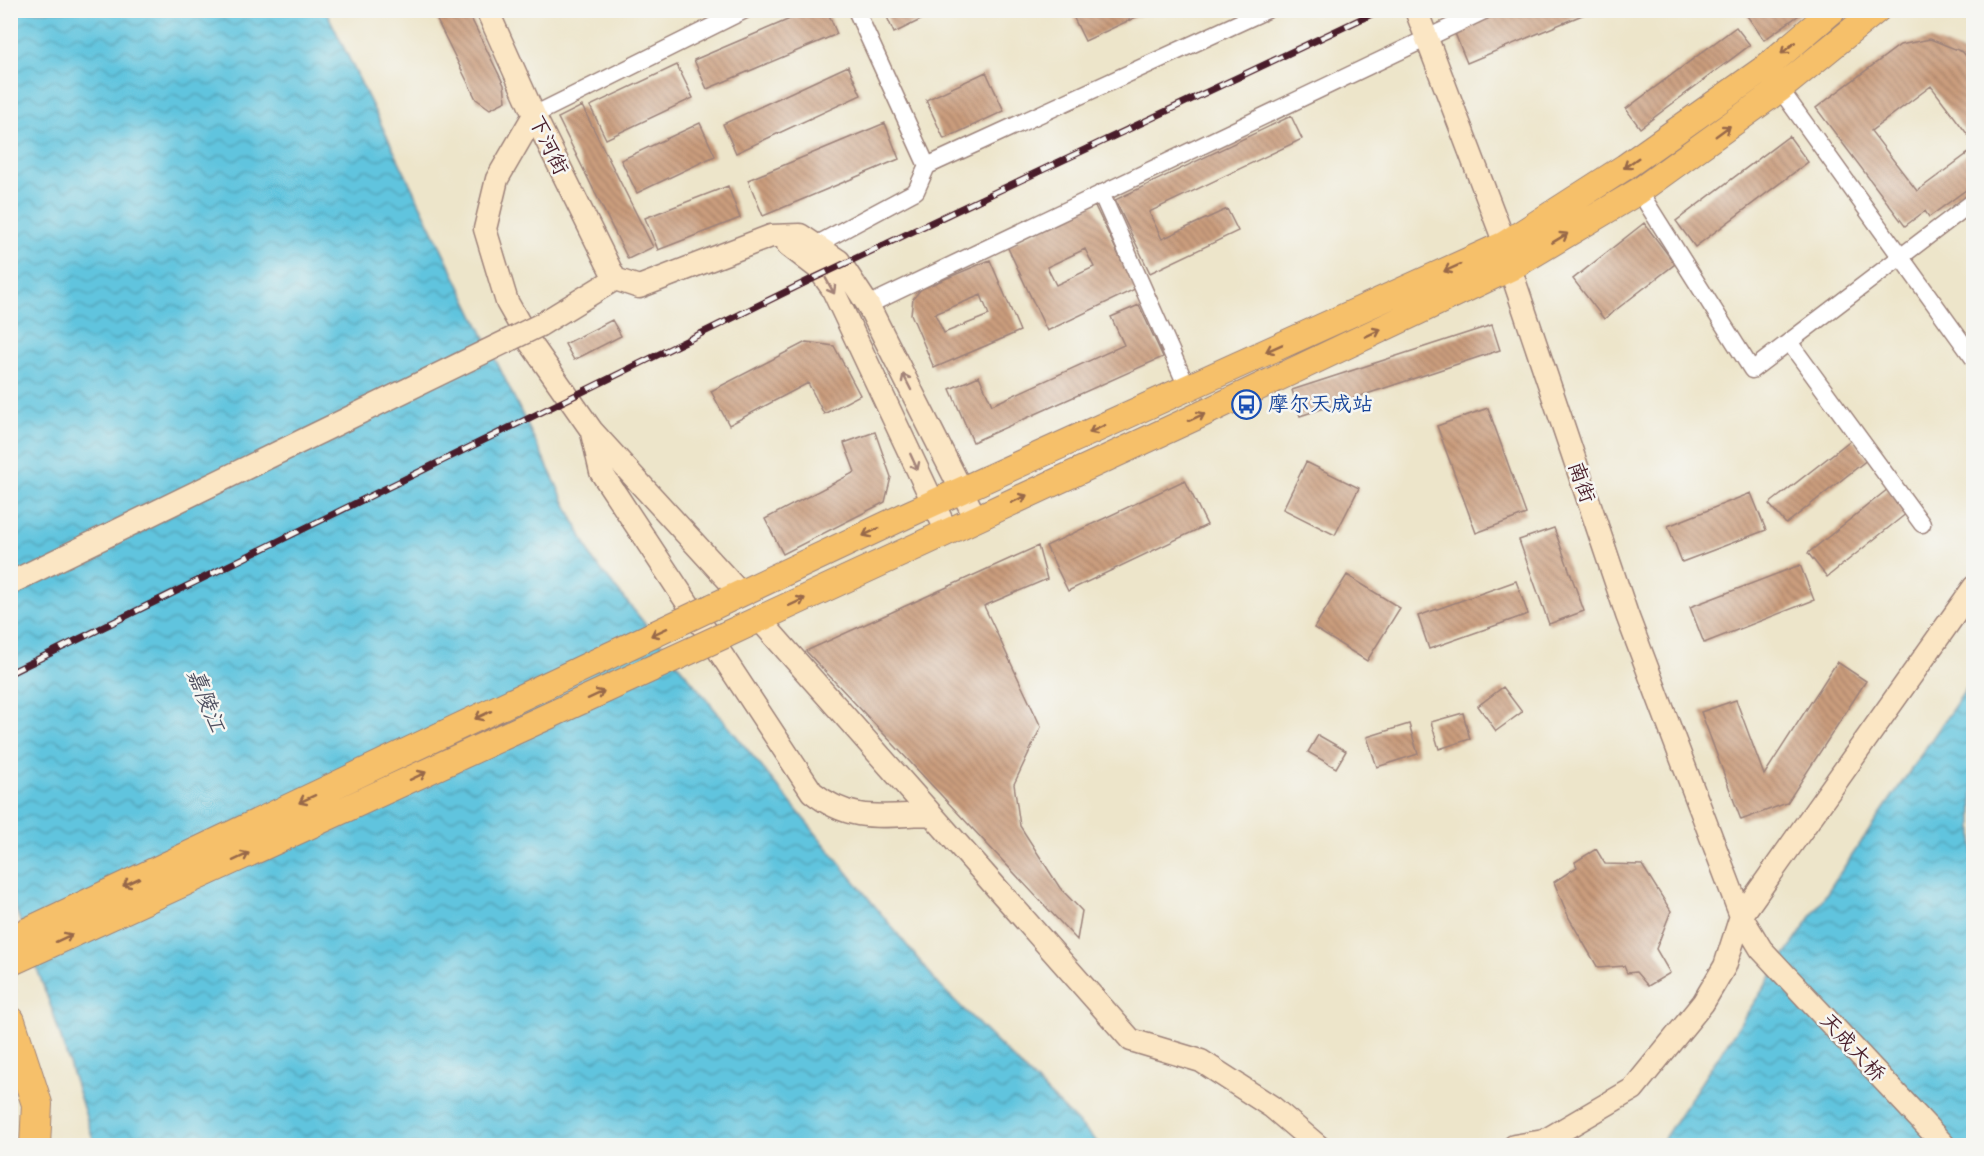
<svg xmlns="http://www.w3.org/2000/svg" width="1984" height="1156" viewBox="0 0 1984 1156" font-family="Sriracha,'LXGW WenKai TC',sans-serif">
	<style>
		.water { fill: url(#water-waves); stroke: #557284; stroke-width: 1.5 }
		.building { fill: url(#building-back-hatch); fill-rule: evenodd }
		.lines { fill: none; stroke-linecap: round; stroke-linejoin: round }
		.street-casing { stroke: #9c827a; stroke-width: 19 }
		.secondary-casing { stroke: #9c827a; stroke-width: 25 }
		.primary-casing { stroke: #9c827a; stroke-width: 28 }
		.highway-casing { stroke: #9c827a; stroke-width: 32 }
		.street { stroke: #fff; stroke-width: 16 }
		.secondary { stroke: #fbe6c4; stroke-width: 22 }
		.primary { stroke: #f6c06b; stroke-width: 26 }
		.highway { stroke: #f6c06b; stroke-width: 30 }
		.rail-casing { stroke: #4a1f2b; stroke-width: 7 }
		.rail { stroke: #f6f6f2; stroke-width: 4.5; stroke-dasharray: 14; stroke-linecap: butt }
		.secondary-bridge-casing { stroke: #9c827a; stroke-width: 25; stroke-linecap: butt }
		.primary-bridge-casing { stroke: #9c827a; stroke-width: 28; stroke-linecap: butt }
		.secondary-bridge { stroke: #fbe6c4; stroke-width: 22 }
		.primary-bridge { stroke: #f6c06b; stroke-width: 26 }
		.oneway { stroke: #976748 }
		.oneway2 { stroke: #a28278 }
		.labels { text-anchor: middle; stroke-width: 5; stroke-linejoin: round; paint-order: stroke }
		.street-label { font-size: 21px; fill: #4a1f2b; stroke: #f6f6f2 }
		.transit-label { font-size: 21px; fill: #164399; stroke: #f6f6f2; text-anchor: start }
		.water-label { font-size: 22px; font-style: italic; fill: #515161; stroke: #f6f6f2 }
	</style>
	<defs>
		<pattern id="water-waves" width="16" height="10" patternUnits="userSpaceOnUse" patternTransform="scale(1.5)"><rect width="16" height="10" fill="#60c4de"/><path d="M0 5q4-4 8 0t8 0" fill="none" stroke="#519fb4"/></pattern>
		<pattern id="building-back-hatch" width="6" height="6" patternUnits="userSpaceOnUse" patternTransform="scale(1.5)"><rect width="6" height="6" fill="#ca9d7d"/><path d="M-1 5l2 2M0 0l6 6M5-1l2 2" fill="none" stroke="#a67f67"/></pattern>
	</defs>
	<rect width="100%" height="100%" fill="#f6f6f2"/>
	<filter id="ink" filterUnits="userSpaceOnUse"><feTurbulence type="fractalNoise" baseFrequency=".0167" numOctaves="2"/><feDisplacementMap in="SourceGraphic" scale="12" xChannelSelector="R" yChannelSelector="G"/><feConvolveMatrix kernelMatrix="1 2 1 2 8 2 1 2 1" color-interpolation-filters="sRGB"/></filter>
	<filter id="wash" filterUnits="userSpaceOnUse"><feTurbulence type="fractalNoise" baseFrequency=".008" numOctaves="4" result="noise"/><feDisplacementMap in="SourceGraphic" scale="24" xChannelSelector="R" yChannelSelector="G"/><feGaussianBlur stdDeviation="1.35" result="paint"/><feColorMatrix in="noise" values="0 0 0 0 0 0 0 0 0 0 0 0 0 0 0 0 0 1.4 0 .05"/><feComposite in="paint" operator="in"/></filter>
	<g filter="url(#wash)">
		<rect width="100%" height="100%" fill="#ede5ca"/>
		<path class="water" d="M11 11H326L593 560 940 986 1100 1145H95L52 1010 11 896Z
			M1973 679V1145L1659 1146 1838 876Z"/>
		<g id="blocks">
			<path class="building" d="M432 10H467L504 85 506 101 490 109 476 99Z
				M811 10H827L837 34 707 89 694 60Z
				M884 10H941L894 33Z
				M1070 10H1151L1085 41Z
				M1504 10H1586L1587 13 1467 63 1454 31Z
				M1743 10H1806L1764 40Z
				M1736 27 1750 45 1640 128 1626 109Z
				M1930 39 1963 52 1974 66V143L1931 86 1871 131 1917 191 1974 149V184L1929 217 1925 211 1905 226 1816 108 1900 45Z
				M677 65 693 98 606 139 590 106Z
				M848 66 861 95 736 153 723 124Z
				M986 72 1004 111 944 139 926 100Z
				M582 106 653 247 628 259 558 118Z
				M1291 116 1302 139 1149 212 1162 239 1227 209 1238 231 1150 273 1115 200Z
				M700 123 715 156 637 193 621 160Z
				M885 123 899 159 763 216 748 180Z
				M1789 136 1808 162 1695 247 1676 221Z
				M728 186 740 218 658 250 645 218Z
				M1094 204 1135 289 1047 331 1007 246ZM1085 249 1094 267 1056 285 1047 267Z
				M1644 223 1675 264 1604 319 1573 279Z
				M990 260 1020 331 934 368 911 314 913 299 921 289ZM981 295 989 315 944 333 935 314Z
				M1139 305 1163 357 973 442 950 389 979 376 992 405 1124 345 1111 317Z
				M612 320 621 336 574 360 565 344Z
				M1492 325 1500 350 1300 416 1292 390Z
				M806 342 834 346 860 395 824 414 808 383 729 425 711 391Z
				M1488 408 1526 514 1476 533 1437 426Z
				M875 432 891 477 885 502 783 554 765 519 855 472 844 443Z
				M1852 439 1868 459 1786 524 1769 504Z
				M1306 462 1359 488 1335 535 1283 509Z
				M1185 480 1207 525 1068 591 1046 546Z
				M1888 489 1907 513 1827 577 1808 553Z
				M1751 493 1766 530 1682 562 1668 526Z
				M1554 528 1584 611 1549 624 1519 540Z
				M1038 546 1047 579 984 606 1041 727 1014 784 1020 826 1060 888 1082 911 1077 940 806 651Z
				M1800 565 1814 600 1704 643 1690 607Z
				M1347 575 1400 608 1367 661 1314 628Z
				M1516 581 1528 614 1429 649 1418 616Z
				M1837 662 1866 681 1787 803 1741 820 1701 712 1736 700 1764 775Z
				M1503 687 1522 712 1496 731 1478 706Z
				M1463 713 1470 739 1439 749 1431 722Z
				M1409 724 1418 754 1377 767 1367 737Z
				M1318 735 1346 751 1336 768 1308 752Z
				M1596 849 1605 864 1642 865 1671 911 1656 949 1670 973 1648 986 1636 972 1627 973 1624 966 1598 968 1569 918 1554 882 1577 867 1575 862Z"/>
		</g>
	</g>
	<g filter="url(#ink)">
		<use href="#blocks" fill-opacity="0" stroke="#9c827a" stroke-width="1.5"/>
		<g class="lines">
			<defs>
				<path id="street" d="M856 10 927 166
					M1780 89 1974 359
					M534 115 745 10
					M1639 191 1752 370 1974 201
					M1101 193 1187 387
					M808 249 916 191 927 166 1267 10
					M868 305 1486 10
					M1789 342 1922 524"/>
				<path id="secondary" d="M487 10 534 115 615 279
					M1416 10 1505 244 1510 268 1627 615 1741 916 1761 949 1945 1146
					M534 115 497 179 485 229 507 302 529 341 592 431 741 594
					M788 245 818 268 832 288 947 532
					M540 325 615 279 639 287 771 236 800 235 839 261 868 305 976 519
					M592 433 601 472 812 792C852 824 884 815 931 814
					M760 620 1131 1040 1201 1061 1272 1107 1318 1146
					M1514 1146 1544 1141 1633 1089 1703 1003 1725 966 1741 916 1974 587"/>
				<path id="primary" d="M712 607 909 514 1505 244 1625 167 1765 68 1833 10
					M725 635 1200 415 1510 268 1639 191 1780 89 1877 10"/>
				<path id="highway" d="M10 1021 37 1104 35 1146"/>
			</defs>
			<use href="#street" class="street-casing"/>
			<use href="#secondary" class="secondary-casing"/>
			<use href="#primary" class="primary-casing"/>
			<use href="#highway" class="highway-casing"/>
			<use href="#street" class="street"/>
			<use href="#secondary" class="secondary"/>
			<use href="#primary" class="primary"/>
			<use href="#highway" class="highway"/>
			<defs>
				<path id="rail" d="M10 673 810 280 1380 10"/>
			</defs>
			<use href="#rail" class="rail-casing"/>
			<use href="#rail" class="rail"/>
			<defs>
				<path id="secondary-bridge" d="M10 583 540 325"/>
				<path id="primary-bridge" d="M10 939 712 607
					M10 963 725 635"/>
			</defs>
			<use href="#secondary-bridge" class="secondary-bridge-casing"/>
			<use href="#primary-bridge" class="primary-bridge-casing"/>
			<use href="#secondary-bridge" class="secondary-bridge"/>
			<use href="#primary-bridge" class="primary-bridge"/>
		</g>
		<defs><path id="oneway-shaft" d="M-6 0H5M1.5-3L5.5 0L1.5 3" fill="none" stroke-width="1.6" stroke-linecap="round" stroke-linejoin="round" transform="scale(1.5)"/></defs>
		<g class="oneway">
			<use href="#oneway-shaft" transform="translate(1788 48) rotate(140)"/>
			<use href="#oneway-shaft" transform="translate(1723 131) rotate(-36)"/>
			<use href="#oneway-shaft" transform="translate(1631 163) rotate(145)"/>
			<use href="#oneway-shaft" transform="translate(1560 238) rotate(-31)"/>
			<use href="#oneway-shaft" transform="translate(1452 268) rotate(156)"/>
			<use href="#oneway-shaft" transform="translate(1373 333) rotate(-25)"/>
			<use href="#oneway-shaft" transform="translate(1274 348) rotate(156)"/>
			<use href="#oneway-shaft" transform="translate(1197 417) rotate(-25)"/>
			<use href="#oneway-shaft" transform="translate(1097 429) rotate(155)"/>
			<use href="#oneway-shaft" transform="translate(1019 499) rotate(-25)"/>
			<use href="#oneway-shaft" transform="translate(871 532) rotate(155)"/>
			<use href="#oneway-shaft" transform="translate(797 602) rotate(-25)"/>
			<use href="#oneway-shaft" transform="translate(659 632) rotate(155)"/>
			<use href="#oneway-shaft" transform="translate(596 695) rotate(-25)"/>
			<use href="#oneway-shaft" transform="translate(483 715) rotate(155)"/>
			<use href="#oneway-shaft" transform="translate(418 776) rotate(-25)"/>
			<use href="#oneway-shaft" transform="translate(307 799) rotate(155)"/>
			<use href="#oneway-shaft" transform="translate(241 857) rotate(-25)"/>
			<use href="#oneway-shaft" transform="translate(131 882) rotate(155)"/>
			<use href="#oneway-shaft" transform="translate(64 938) rotate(-25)"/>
		</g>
		<g class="oneway2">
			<use href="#oneway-shaft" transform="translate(830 286) rotate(61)"/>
			<use href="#oneway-shaft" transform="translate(907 382) rotate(-117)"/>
			<use href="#oneway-shaft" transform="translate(914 462) rotate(65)"/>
		</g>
	</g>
	<defs>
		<symbol id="bus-ring" viewBox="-11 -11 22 22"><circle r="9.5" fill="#f6f6f2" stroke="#1a4fb4" stroke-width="1.5"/><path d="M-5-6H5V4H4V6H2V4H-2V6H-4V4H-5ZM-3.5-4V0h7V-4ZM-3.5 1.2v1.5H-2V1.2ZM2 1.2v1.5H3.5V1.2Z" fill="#1a4fb4"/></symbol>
	</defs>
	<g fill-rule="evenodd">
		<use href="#bus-ring" x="1230" y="388" width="33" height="33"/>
	</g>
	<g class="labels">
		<g class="street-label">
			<text transform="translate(549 145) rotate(64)" y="7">下河街</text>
			<text transform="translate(1582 482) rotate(71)" y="7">南街</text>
			<text transform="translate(1853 1047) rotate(47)" y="7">天成大桥</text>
		</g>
		<g class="transit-label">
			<text x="1268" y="411">摩尔天成站</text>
		</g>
		<g class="water-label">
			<text transform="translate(207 700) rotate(68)" y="8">嘉陵江</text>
		</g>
	</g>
	<rect width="1984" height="1156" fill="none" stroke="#f6f6f2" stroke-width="36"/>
</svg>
